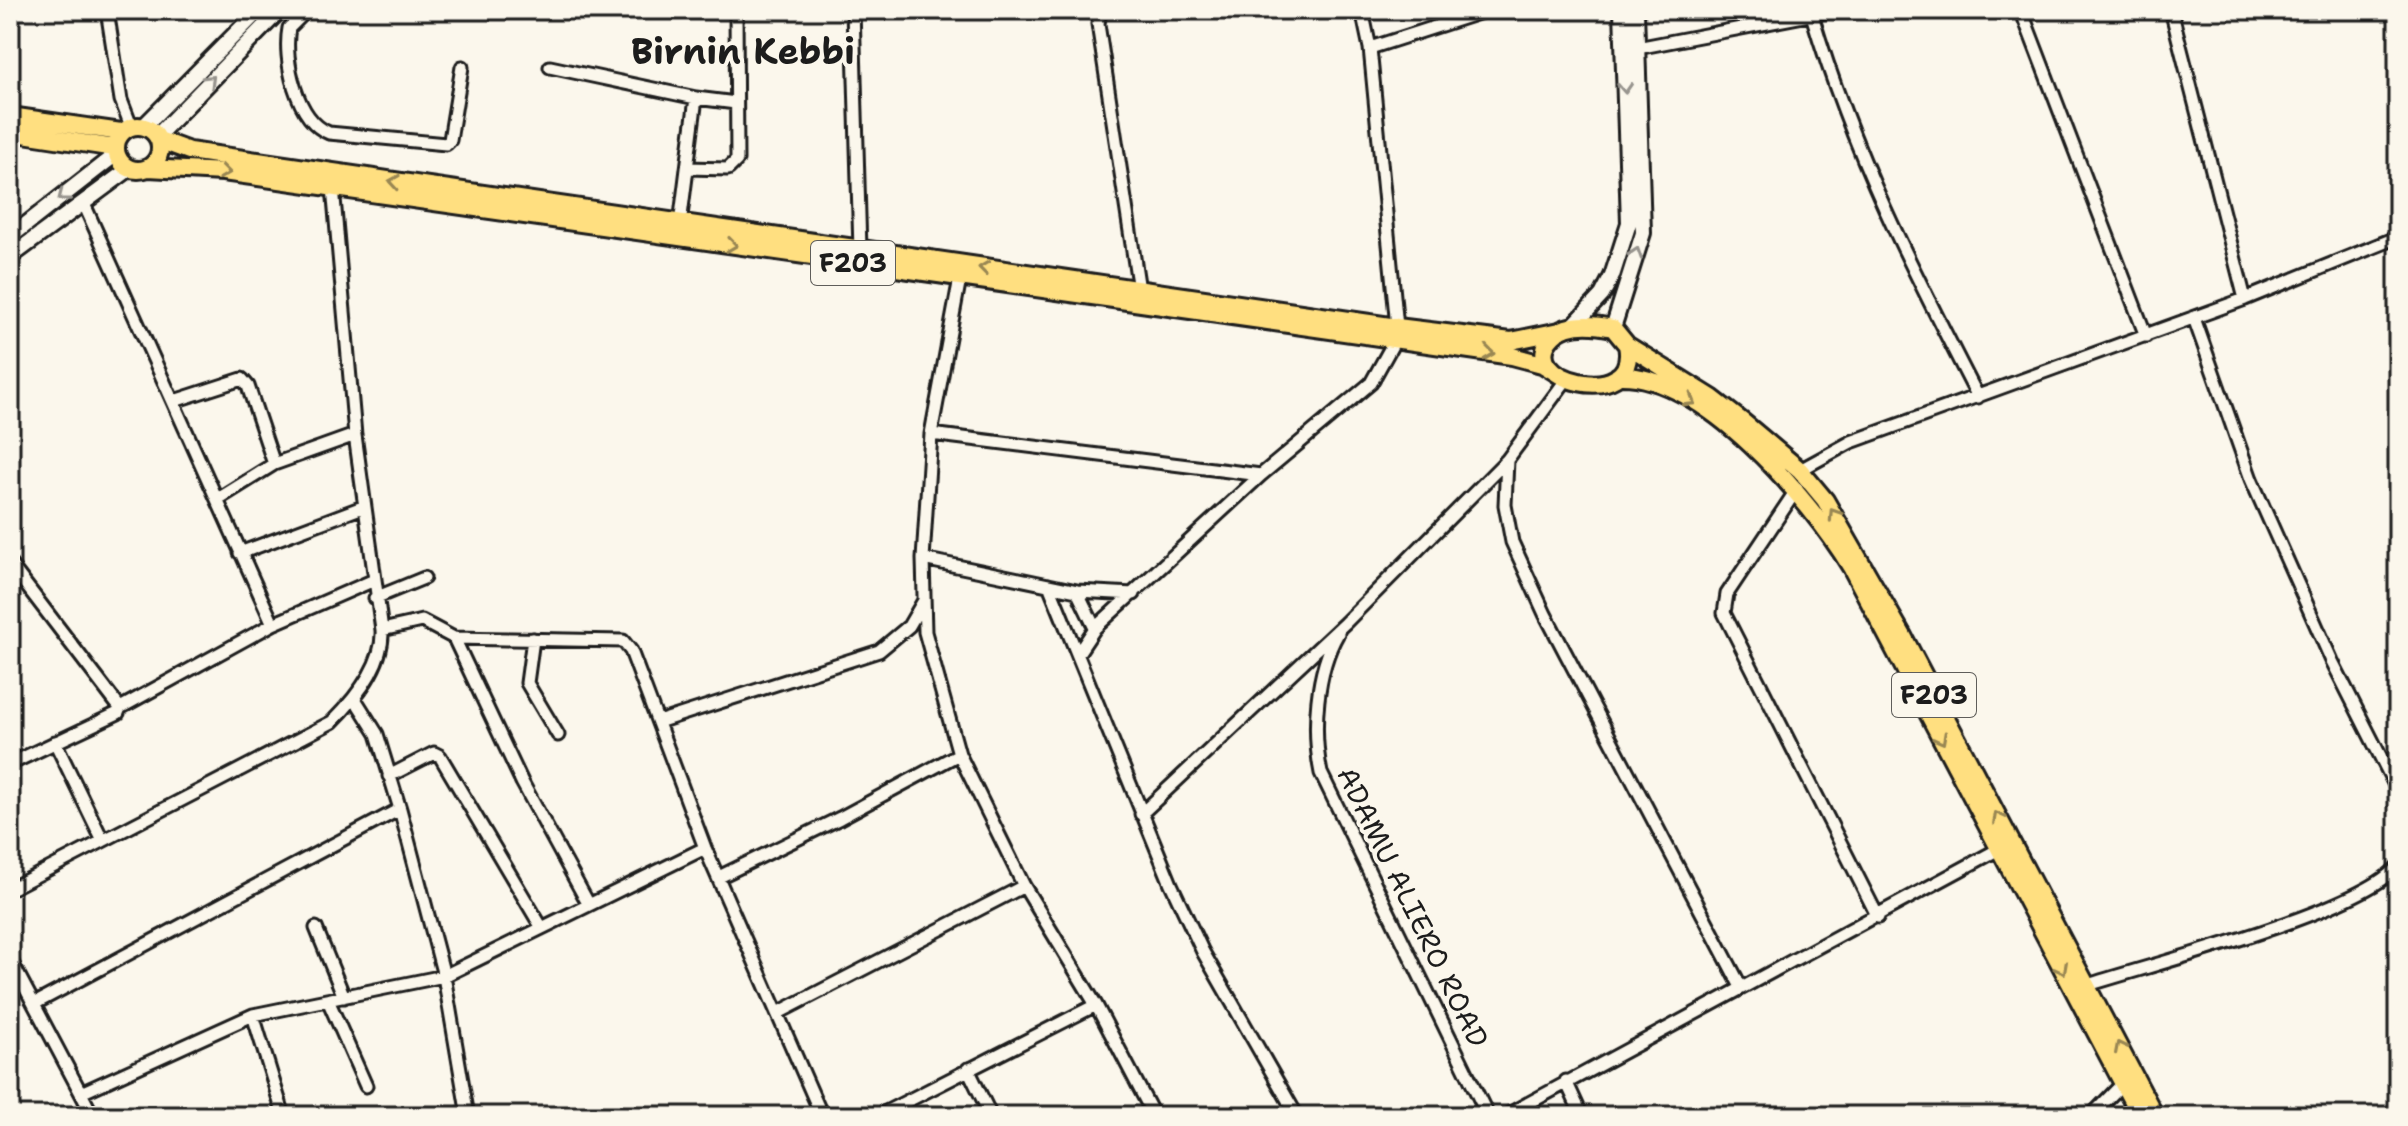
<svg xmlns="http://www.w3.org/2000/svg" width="2408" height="1126" viewBox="0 0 2408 1126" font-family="'Shantell Sans',sans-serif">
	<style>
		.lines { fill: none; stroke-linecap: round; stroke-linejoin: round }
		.street-casing { stroke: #1c1c1c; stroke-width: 17 }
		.secondary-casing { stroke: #1c1c1c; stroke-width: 20 }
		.primary-casing { stroke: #1c1c1c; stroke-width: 22 }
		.street { stroke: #fbf7ec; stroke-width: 11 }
		.secondary { stroke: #fbf7ec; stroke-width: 14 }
		.primary { stroke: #ffdf80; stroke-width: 16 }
		.oneway { stroke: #97948e }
		.oneway2 { stroke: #998753 }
		.labels { text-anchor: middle; stroke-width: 8; stroke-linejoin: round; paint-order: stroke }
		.shield { fill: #fbf7ec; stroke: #5f5e5a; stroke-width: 2 }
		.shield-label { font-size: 26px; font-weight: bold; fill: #1c1c1c }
		.street-label { font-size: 28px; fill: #1c1c1c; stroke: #fbf7ec }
		.district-label { font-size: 36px; font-weight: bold; fill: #1c1c1c; stroke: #fbf7ec }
	</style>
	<rect width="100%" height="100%" fill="#fbf7ec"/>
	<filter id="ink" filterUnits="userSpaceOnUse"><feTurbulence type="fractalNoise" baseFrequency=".0125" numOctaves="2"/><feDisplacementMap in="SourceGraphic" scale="16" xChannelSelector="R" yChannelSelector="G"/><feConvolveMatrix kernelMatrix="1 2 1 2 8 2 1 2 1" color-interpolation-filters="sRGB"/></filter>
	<g filter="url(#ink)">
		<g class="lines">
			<defs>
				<path id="street" d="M107 10 121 100 131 126
					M307 10 289 28C283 59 296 120 329 133L446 144 450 140 462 67
					M853 10 860 250
					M1100 10 1098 24 1139 290
					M1362 10 1370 48 1397 327
					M2021 10 2146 336
					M2171 10 2245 299
					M1812 15C1854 156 1911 267 1978 397
					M1370 48 1488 10
					M1637 48 1835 10
					M550 67 696 98 680 224
					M696 98 736 103
					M687 168 728 169 737 160 736 10
					M84 204 273 624
					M960 278 931 434 923 559 925 632 959 754 1024 886 1096 1005 1154 1116
					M2194 318 2251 479 2332 661 2398 791
					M174 401 242 379 248 386 274 464
					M931 434 1261 475
					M1507 460 1505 505 1512 542 1545 614 1741 987
					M1800 470 1851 442 2245 299 2398 237
					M1797 489 1727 594 1724 613 1878 917
					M218 499 274 464 355 435
					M240 553 363 507
					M923 559 1077 591 1134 594
					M10 564 120 708
					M1049 585 1171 884 1203 952 1297 1116
					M1077 591 1095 628
					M375 598 424 578
					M382 630 422 621 454 638 522 782 589 905
					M1338 633C1316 671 1312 730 1321 773L1488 1116
					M454 638 623 641 631 651 705 848 822 1116
					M533 639 527 683 558 735
					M1079 652 1095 628 1261 475 1371 383 1395 340
					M355 699 377 734 400 809 444 976 468 1116
					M658 722 879 651 909 626 923 602
					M55 742 102 839
					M10 764 118 713 120 708 273 624 372 581
					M389 776 434 753 440 756 542 928
					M1141 814 1345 623 1507 460 1566 380
					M719 877 840 818 959 754
					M10 889 332 722C355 699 384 665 382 630L355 435 333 187
					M316 928 344 997
					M10 959 93 1116
					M2088 985C2153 964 2359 912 2398 866
					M328 1000 366 1086
					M34 1004 400 809
					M778 1013 1024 886
					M253 1015 284 1116
					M968 1069 991 1116
					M1566 1081 1582 1116
					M81 1093 253 1015 444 976 705 848
					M878 1116 1096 1005
					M1505 1116 1999 849
					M2091 1116 2127 1079"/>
				<path id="secondary" d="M144 126 259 10
					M157 136 280 10
					M10 237 116 154
					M10 257 129 169
					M1573 326 1602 295 1612 276 1629 223 1622 10
					M1613 328 1643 233 1636 10"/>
				<path id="primary" d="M10 116 121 132
					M116 148a22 22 0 1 1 44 0a22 22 0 1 1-44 0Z
					M10 132 115 148
					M159 140 189 151 1397 327 1511 341 1560 331
					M148 168 223 172 1512 356 1542 364 1555 372
					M1627 345C1641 413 1510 379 1553 336 1568 321 1594 324 1613 328L1627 345 1712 398 1743 422 1800 470 1825 500 1903 636 2155 1116
					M1618 376C1703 372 1811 501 1851 567L2140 1116"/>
			</defs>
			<use href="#street" class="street-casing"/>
			<use href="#secondary" class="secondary-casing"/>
			<use href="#primary" class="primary-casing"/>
			<use href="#street" class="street"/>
			<use href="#secondary" class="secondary"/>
			<use href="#primary" class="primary"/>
		</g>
		<defs><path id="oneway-chevron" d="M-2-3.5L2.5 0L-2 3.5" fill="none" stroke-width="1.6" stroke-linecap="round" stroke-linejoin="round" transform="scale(2)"/></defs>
		<g class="oneway">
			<use href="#oneway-chevron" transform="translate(210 80) rotate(-45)"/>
			<use href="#oneway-chevron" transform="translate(1625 88) rotate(87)"/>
			<use href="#oneway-chevron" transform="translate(63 196) rotate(142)"/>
			<use href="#oneway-chevron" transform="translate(1636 253) rotate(-72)"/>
		</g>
		<g class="oneway2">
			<use href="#oneway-chevron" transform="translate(225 172) rotate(8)"/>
			<use href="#oneway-chevron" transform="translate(394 182) rotate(-171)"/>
			<use href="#oneway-chevron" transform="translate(732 245) rotate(8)"/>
			<use href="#oneway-chevron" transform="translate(984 268) rotate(-172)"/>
			<use href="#oneway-chevron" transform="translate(1489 353) rotate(8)"/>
			<use href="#oneway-chevron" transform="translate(1690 401) rotate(31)"/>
			<use href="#oneway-chevron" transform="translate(1834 514) rotate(-123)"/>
			<use href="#oneway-chevron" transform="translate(1941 739) rotate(62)"/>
			<use href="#oneway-chevron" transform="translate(1998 817) rotate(-118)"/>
			<use href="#oneway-chevron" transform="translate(2062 969) rotate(62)"/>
			<use href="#oneway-chevron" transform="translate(2120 1047) rotate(-117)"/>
		</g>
	</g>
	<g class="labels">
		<g class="shield">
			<rect x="811" y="241" width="84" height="44" rx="6"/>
			<rect x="1892" y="673" width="84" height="44" rx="6"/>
		</g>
		<g class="shield-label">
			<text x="853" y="272">F203</text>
			<text x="1934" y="704">F203</text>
		</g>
		<g class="street-label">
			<text transform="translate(1413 907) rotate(64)" y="10">ADAMU ALIERO ROAD</text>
		</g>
		<g class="district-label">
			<text x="743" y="64">Birnin Kebbi</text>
		</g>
	</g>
	<rect width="2408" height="1126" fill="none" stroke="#fbf7ec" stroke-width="40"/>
	<rect x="20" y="20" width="2368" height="1086" fill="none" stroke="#1c1c1c" stroke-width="3" filter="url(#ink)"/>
</svg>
